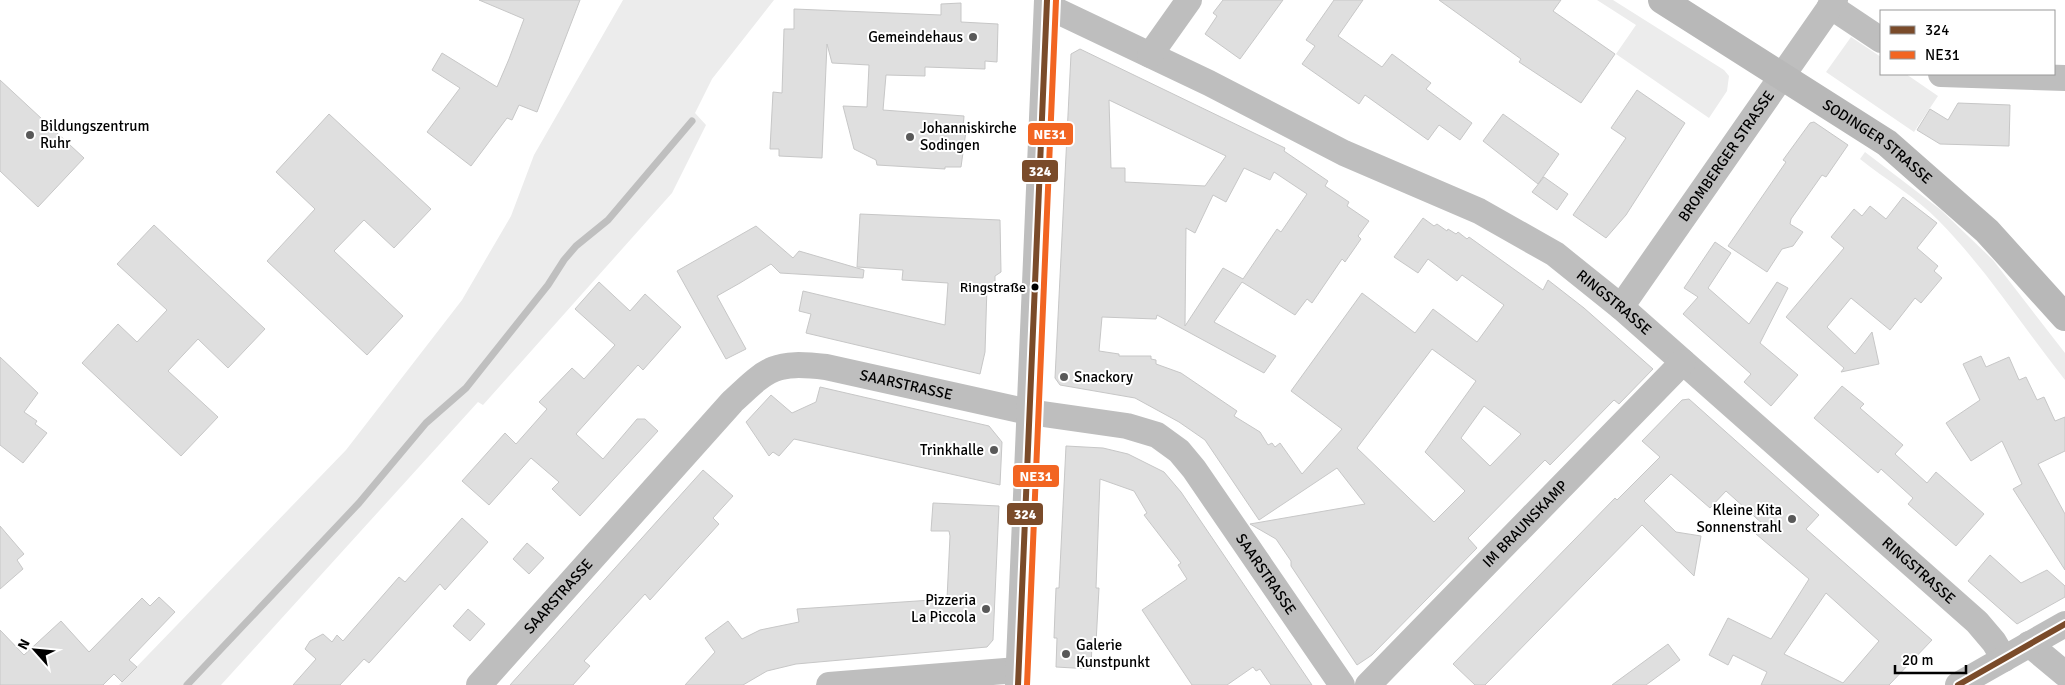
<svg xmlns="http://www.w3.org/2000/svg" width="2065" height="685" viewBox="0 0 2065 685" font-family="Signika,sans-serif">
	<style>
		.green { fill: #ececec }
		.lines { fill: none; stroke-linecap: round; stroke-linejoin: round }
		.stream { stroke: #bfbfbf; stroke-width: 7 }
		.building { fill: #dfdfdf; stroke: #c7c7c7; fill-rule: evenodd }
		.street { stroke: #bebebe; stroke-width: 26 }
		.secondary { stroke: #b8b8b8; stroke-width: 28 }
		.bus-1-casing { stroke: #fff; stroke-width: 10 }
		.bus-2-casing { stroke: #fff; stroke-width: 10 }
		.bus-1 { stroke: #7a4b2a; stroke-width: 6 }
		.bus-2 { stroke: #f26522; stroke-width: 6 }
		.poi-dot { fill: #595959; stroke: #fff; stroke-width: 2 }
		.bus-dot { fill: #000; stroke: #fff; stroke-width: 2 }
		.labels { text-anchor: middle; stroke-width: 4; stroke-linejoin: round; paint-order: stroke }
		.bus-label { font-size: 14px; fill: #000; stroke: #fff; text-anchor: end }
		.poi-label { font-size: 15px; fill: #000; stroke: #fff; text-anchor: end }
		.street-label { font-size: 15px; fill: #000; stroke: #fff }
		.line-badge { stroke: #fff; stroke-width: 2 }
		.badge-label { font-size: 14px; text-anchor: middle; font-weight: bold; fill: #fff }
	</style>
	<rect width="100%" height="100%" fill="#fff"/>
	<path class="green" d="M623 0H774L712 79 695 113 706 125 672 193 483 405 478 402 221 685H119L346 450 462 300 511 216 534 155Z
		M1597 0H1613L1724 70 1729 76 1727 91 1709 118 1616 54 1636 25Z
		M1851 37 1881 57V74H1906L1938 96 1914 132 1826 72Z
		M1865 152 1941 210 1993 260 2065 353V380C2023 327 1987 270 1939 221 1917 198 1885 179 1860 159Z"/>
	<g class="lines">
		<path class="stream" d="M187 685 359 503 426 423 466 388 548 285 564 260 576 246 608 220 692 121"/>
	</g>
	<path class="building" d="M479 0H580L537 112 519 105 512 120 507 118 471 166 427 132 460 88 432 70 442 53 497 87 509 59 524 19Z
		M1223 0H1283L1240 59 1205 34 1217 16 1213 13Z
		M1334 0H1363L1338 36 1382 67 1392 54 1431 83 1426 89 1472 123 1460 140 1439 125 1428 140 1365 95 1359 104 1302 64 1315 46 1306 40Z
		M1439 0H1561L1553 11 1615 54 1581 103 1519 62 1521 59Z
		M961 3V22L998 24 997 62 985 61V69L925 67V76L886 75 883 110 964 116 963 130 966 131 961 167H945V169L877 165 876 160 854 149 843 106 867 107 869 65 832 63 827 44 822 158 779 156V149H770L773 92 782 93 784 29H794V9L941 15V4Z
		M1080 49 1285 148 1284 151 1328 181 1325 186 1349 202 1347 206 1369 221 1358 236 1361 239 1345 262 1342 259 1312 303 1307 299 1295 315 1242 282 1214 322 1276 356 1264 373 1157 315 1156 319 1102 317 1099 351 1119 354V356H1151V359L1156 360V364L1181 373 1237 411 1234 416 1260 432 1268 445 1272 443 1275 447 1280 443 1302 474 1342 429 1291 391 1362 293 1415 333 1433 309 1477 342 1504 305 1462 275 1457 281 1428 259 1418 273 1394 257 1423 218 1434 226 1437 224 1447 231 1448 229 1456 234 1458 232 1467 239 1469 237 1543 290 1548 280 1584 308 1653 369 1619 404 1614 400 1550 465 1545 460 1468 538 1477 548 1372 655 1357 665 1291 566V561L1276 539 1250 524 1365 504 1337 468 1259 520 1205 440 1179 422 1135 398 1060 385 1055 378 1071 54ZM1109 100 1180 134 1226 156 1205 186 1125 182V168H1111ZM1244 168 1270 180 1274 172 1307 194 1281 232 1277 229 1243 279 1223 268 1185 326 1186 228 1195 233 1213 195 1226 202ZM1432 349 1476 381 1425 452 1465 491 1434 522 1357 448ZM1484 406 1521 434 1490 466 1461 438Z
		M0 80 84 158 38 207 0 171Z
		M1637 90 1685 123 1626 215 1606 238 1573 215 1626 138 1611 128Z
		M1958 103 2010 105 2009 146 1940 144 1917 130 1930 109 1948 120Z
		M329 114 431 209 394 248 364 220 334 251 403 316 367 355 267 261 315 209 276 172Z
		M1503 114 1559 154 1538 184 1483 141Z
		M1814 122 1848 145 1826 177 1822 175 1791 219 1790 224 1803 232 1793 246 1782 249 1767 272 1728 246 1786 162 1783 160 1810 123Z
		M1544 177 1568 194 1557 210 1532 192Z
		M1903 197 1937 223 1917 248 1938 266 1934 271 1942 278 1921 303 1915 298 1890 330 1851 298 1827 327 1855 354 1872 332 1879 364 1841 372 1844 368 1786 317 1844 248 1831 237 1854 209 1862 216 1870 206 1886 219Z
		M860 214 1000 220 1001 272 995 276V286H987L985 352 980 374 806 333 811 314 799 311 803 291 945 325 948 283 902 280 903 270 857 267Z
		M154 225 265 329 228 368 198 339 168 371 218 417 181 456 82 363 118 324 137 342 167 310 117 264Z
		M756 226 793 258 799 251 864 270 863 278 780 273 771 264 740 283 717 296 746 349 726 359 677 271Z
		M1715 242 1731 253 1708 288 1749 324 1777 282 1788 288 1760 343 1798 375 1771 406 1744 382 1751 374 1683 314 1698 297 1684 288Z
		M599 282 630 311 645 294 681 327 643 370 638 365 576 434 603 459 637 419H645L658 431 580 516 552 489 559 482 531 458 489 505 462 481 505 433 516 444 547 409 539 402 572 368 584 379 615 345 575 309Z
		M1981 356 1986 367 2009 357 2019 380 2026 377 2037 400 2044 397 2055 421 2065 417V451L2038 464 2065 514V570L2013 489 2022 484 2002 441 1971 461 1946 423 1980 400 1963 364Z
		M0 357 38 393 24 412 37 421 35 424 47 433 23 463 0 445Z
		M1842 386 1864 404 1860 408 1903 445 1895 454 1927 483 1936 472 1984 514 1956 546 1908 504 1913 498 1881 469 1878 473 1814 418Z
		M820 387 989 426 1002 442 1000 485 794 439 779 456 773 452 769 456 746 422 771 395 792 413 816 402Z
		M1689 399 1819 515 1806 529 1932 640 1889 685H1761L1767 672 1733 655 1728 665 1709 655 1728 618 1771 639 1809 579 1756 534 1764 525 1726 491 1710 508 1671 474 1644 501 1676 532 1701 536 1694 576 1642 525 1485 685H1475L1453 664 1615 498 1617 500 1660 457 1642 441 1682 400ZM1826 593 1879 641 1843 683 1784 654Z
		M1066 446 1103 448 1128 454 1164 472 1181 492 1312 685H1271L1260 669 1256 671 1253 667 1227 685H1192L1142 610 1187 579 1178 565 1181 563 1144 515 1147 513 1134 491 1100 479 1096 588H1099L1096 643H1092L1091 669 1056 667 1057 638H1054L1055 611 1056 588H1059Z
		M703 470 733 496 713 518 719 524 678 569 650 600 645 594 614 628 584 661 590 666 573 685H510Z
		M933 503 999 506 993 640 987 647 796 664 767 671 743 685H685L715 652 705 638 728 621 742 639 760 630 799 622 797 609 947 599 950 536 949 531H931Z
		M462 518 488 542 445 590 440 584 369 663 364 659 340 685H293L316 659 305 649 310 641 323 634 332 642 337 635 343 641 399 577 405 582Z
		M0 526 24 554 17 560 23 569 0 589Z
		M527 543 544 558 529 574 513 559Z
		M1990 555 2021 583 2047 570 2065 586V597L2017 624 1968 581Z
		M159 597 175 612 129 660 137 667 122 682 114 674 103 685H0V630L24 655 61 621 89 652 142 598 150 606Z
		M468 609 485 624 470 641 453 626Z
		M1668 644 1680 660 1646 685H1612Z"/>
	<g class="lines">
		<g class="street">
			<path id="s1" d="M1047 6 1209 83 1344 153 1479 211 1555 254 1621 307 1977 622 1994 642 2004 659"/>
			<path d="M1830 6 1881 40"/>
			<path d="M1150 55 1189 0"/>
			<path d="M1941 74 2065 78"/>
			<path id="s2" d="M1621 307 1835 0"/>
			<path d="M2029 644 2065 674"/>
			<path id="s3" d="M479 685 732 402C768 368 774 361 826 367L1029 412 1127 426 1157 435 1179 451 1194 469 1342 685"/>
			<path d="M829 685 1018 670"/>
			<path d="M1018 685 1047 0"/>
			<path id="s4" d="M1368 685 1683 362"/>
			<path d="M1958 685 2065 624"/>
		</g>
		<path class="secondary" id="s5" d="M1662 0 1887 143 1987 231 2065 317"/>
		<defs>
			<path id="bus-1" d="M1018 685 1047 0
				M1958 685 2065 624"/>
			<path id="bus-2" d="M1027 685 1056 0"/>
		</defs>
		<use href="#bus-1" class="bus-1-casing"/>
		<use href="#bus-2" class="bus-2-casing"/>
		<use href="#bus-1" class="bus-1"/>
		<use href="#bus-2" class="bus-2"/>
	</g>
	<g class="poi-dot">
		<circle cx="973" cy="37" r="5"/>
		<circle cx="30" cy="135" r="5"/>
		<circle cx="910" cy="137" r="5"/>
		<circle cx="1064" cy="377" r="5"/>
		<circle cx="994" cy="450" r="5"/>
		<circle cx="1792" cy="519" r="5"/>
		<circle cx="986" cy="609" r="5"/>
		<circle cx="1066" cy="654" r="5"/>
	</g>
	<circle class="bus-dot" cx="1035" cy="287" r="4.5"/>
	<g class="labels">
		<g class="bus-label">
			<text x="1026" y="292">Ringstraße</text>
		</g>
		<g class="poi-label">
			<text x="963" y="42">Gemeindehaus</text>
			<text x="40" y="131" text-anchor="start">Bildungszentrum<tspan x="40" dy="17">Ruhr</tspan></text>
			<text x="920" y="133" text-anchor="start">Johanniskirche<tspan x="920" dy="17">Sodingen</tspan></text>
			<text x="1074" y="382" text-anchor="start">Snackory</text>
			<text x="984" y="455">Trinkhalle</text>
			<text x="1782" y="515">Kleine Kita<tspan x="1782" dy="17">Sonnenstrahl</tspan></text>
			<text x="976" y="605">Pizzeria<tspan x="976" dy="17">La Piccola</tspan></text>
			<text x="1076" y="650" text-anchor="start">Galerie<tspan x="1076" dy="17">Kunstpunkt</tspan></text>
		</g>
		<g class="street-label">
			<text dy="5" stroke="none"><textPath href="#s5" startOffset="258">SODINGER STRASSE</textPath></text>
			<text dy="5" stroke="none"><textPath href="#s2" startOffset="184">BROMBERGER STRASSE</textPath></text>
			<text dy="5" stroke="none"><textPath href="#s1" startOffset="642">RINGSTRASSE</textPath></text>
			<text dy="5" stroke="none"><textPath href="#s3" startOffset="568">SAARSTRASSE</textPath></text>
			<text dy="5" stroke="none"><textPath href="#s4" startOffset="225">IM BRAUNSKAMP</textPath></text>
			<text dy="5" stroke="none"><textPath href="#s1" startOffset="1048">RINGSTRASSE</textPath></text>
			<text dy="5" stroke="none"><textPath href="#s3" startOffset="1002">SAARSTRASSE</textPath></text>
			<text dy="5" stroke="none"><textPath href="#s3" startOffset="119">SAARSTRASSE</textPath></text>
		</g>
	</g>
	<g class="line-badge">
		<rect x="1027" y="122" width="47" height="24" rx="5" fill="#f26522"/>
		<rect x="1021" y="159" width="38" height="24" rx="5" fill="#7a4b2a"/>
		<rect x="1012" y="464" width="48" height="24" rx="5" fill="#f26522"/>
		<rect x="1006" y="502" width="38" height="24" rx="5" fill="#7a4b2a"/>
	</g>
	<g class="badge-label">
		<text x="1050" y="139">NE31</text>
		<text x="1040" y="176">324</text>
		<text x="1036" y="481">NE31</text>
		<text x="1025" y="519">324</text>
	</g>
	<rect x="1880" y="10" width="175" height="65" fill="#ffffff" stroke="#999999"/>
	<rect x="1890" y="26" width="25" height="8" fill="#7a4b2a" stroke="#999999"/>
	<text x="1925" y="35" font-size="15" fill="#000000">324</text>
	<rect x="1890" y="51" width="25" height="8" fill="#f26522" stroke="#999999"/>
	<text x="1925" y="60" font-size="15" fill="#000000">NE31</text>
	<g transform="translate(35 650) rotate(297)" stroke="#ffffff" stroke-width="4" paint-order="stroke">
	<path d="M0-4L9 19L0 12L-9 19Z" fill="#000000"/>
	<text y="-8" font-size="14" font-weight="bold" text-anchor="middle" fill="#000000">N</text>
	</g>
	<path d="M1895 665v8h71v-8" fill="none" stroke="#000000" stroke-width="2.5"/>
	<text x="1902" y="665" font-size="15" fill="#000000" stroke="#ffffff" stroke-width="4" paint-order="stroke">20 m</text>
</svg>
